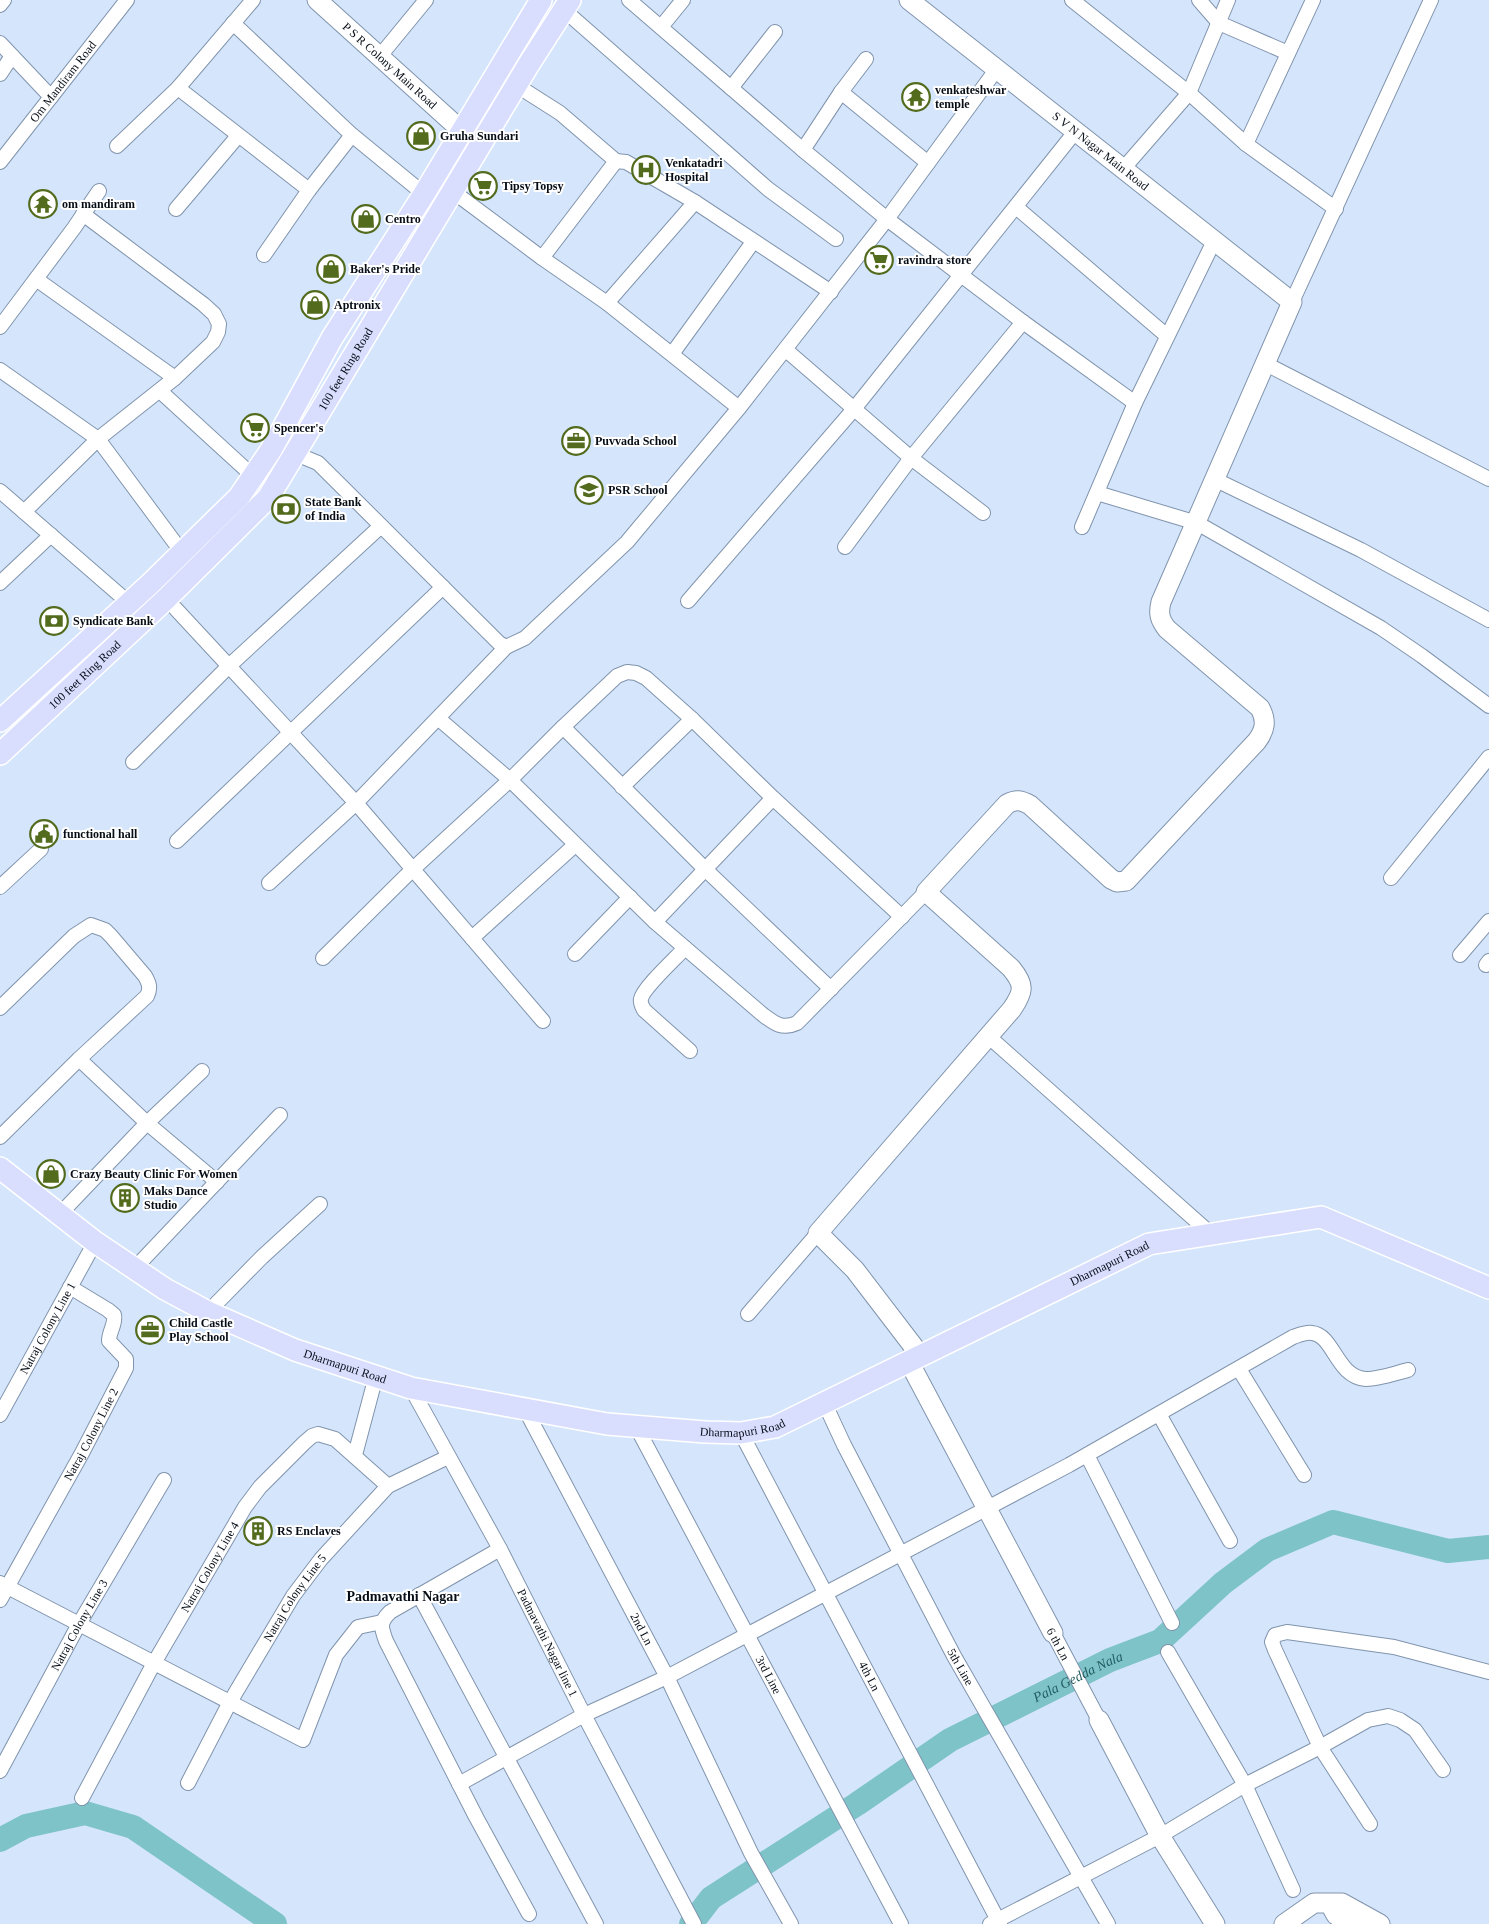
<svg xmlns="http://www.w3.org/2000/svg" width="1489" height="1924" viewBox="0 0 1489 1924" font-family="'Times New Roman',serif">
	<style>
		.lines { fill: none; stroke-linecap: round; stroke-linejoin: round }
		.river { stroke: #7ec3c8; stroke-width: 24 }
		.street-casing { stroke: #8094ad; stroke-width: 16 }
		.secondary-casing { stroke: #8094ad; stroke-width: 21 }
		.primary-casing { stroke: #fff; stroke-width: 24 }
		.street { stroke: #fff; stroke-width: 14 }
		.secondary { stroke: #fff; stroke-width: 19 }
		.primary { stroke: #d9ddfe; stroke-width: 21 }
		.labels { text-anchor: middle; stroke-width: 4; stroke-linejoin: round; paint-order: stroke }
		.street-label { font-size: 12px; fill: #060d16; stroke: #fff }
		.poi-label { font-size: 12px; font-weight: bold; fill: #060d16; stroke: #fff; text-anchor: start }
		.neighbourhood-label { font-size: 14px; font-weight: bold; fill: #060d16; stroke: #fff }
		.water-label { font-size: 14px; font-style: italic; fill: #235d61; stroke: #fff }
	</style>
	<rect width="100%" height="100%" fill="#d5e6fc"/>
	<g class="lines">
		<g class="river">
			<path d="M0 1840 26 1826 85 1813 133 1827 275 1924"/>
			<path id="s1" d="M691 1924 711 1898 857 1804 950 1740 1110 1660 1160 1641 1223 1583 1267 1550 1333 1522 1448 1551 1489 1547"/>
		</g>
		<defs>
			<g id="street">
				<path d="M629 0 803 150 841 92 866 59"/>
				<path d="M1072 0 1189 93 1228 0"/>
				<path d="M1199 0 1219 23 1288 53"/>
				<path d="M0 5 4 0"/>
				<path d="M564 10 768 189 836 239"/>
				<path d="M233 23 352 135 424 194"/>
				<path d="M661 27 683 0"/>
				<path d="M0 43 51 97"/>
				<path d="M380 56 426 0"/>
				<path d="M0 74 12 56"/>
				<path d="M516 85 560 113 616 161 626 162 695 202 831 292"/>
				<path d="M178 88 309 190"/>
				<path d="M731 88 775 32"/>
				<path d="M841 92 928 163"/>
				<path d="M1246 144 1313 0"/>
				<path d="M117 146 178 88 253 0"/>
				<path d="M803 150 887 219 1023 322 1135 403"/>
				<path id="s2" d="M0 162 127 0"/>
				<path d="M1123 169 1189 93 1246 144 1336 209"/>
				<path d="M447 187 542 258 607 303 739 408"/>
				<path d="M1016 207 1167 336"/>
				<path d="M176 209 238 136"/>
				<path d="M264 255 309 190 352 135"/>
				<path d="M542 258 616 161"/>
				<path d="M36 279 175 378"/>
				<path d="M1292 302 1431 0"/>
				<path d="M607 303 695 202"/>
				<path d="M0 327 74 228 99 191"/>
				<path d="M786 350 911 458 983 513"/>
				<path d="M672 354 753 242"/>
				<path d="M1266 364 1489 479"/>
				<path d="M0 370 98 439 181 551"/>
				<path d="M160 391 253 476"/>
				<path d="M296 454 318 463 499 643 506 647 525 638 627 542 739 408 887 219 996 70"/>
				<path d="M1214 479 1361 550 1489 620"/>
				<path d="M0 491 129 603"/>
				<path d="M1097 493 1197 523 1381 628 1422 656 1489 706"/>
				<path d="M24 512 98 439 175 378 213 342 218 332 219 324 214 314 203 304 83 214"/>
				<path d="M1082 527 1135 403 1214 241"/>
				<path d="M845 547 911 458 1023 322"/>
				<path d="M0 583 51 535"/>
				<path d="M161 593 356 803 543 1021"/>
				<path d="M688 601 854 409 1075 132"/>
				<path d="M439 719 510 780 655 922 762 1014C774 1023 782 1030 797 1023L926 892"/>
				<path d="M563 727 706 870 831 989"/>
				<path d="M133 762 229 666 381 526"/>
				<path d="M622 787 692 719"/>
				<path d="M177 841 443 587"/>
				<path d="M1391 878 1489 757"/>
				<path d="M269 883 356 803 506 647"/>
				<path d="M0 887 41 849"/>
				<path d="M655 922 773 798"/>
				<path d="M472 938 575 845"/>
				<path d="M685 948C676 958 643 988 641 999 640 1003 642 1006 644 1010L690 1051"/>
				<path d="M575 954 630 897"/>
				<path d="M1460 955 1489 921"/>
				<path d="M323 958 413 869 510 780 563 727 617 676 627 672 636 673 646 678 692 719 773 798 902 917"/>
				<path d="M1486 965 1489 961"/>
				<path d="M0 1008 74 936 91 925 105 930 111 936 145 976C149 983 151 988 147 996L79 1059 0 1137"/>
				<path d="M988 1036 1211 1234"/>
				<path d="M79 1059 147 1123 217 1182"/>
				<path d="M60 1214 147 1123 202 1071"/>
				<path d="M135 1268 280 1115"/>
				<path d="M208 1312 262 1257 320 1204"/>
				<path d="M748 1314 818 1233"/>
				<path d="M1239 1369 1304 1475"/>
				<path id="s3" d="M411 1388 500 1549 584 1715 694 1924"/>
				<path id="s4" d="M824 1402 844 1445 954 1656 1108 1924"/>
				<path id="s5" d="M525 1409 667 1677 751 1853 791 1924"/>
				<path d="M1159 1414 1230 1541"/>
				<path id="s6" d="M0 1415 95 1242"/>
				<path id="s7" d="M636 1426 901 1924"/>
				<path id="s8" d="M741 1433 1000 1924"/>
				<path d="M355 1455 376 1376"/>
				<path d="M1087 1455 1172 1623"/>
				<path d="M500 1549 390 1612C379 1623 381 1627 386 1641L476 1817 529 1914"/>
				<path d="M0 1583 303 1740 336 1655 358 1627 382 1622"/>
				<path d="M419 1595 596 1924"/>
				<path id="s9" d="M0 1600 82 1453 126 1368V1359L109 1341C109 1331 116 1324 114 1315L108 1310 70 1287"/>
				<path d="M1053 1633 1099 1720"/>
				<path d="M1168 1652 1245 1785 1293 1890"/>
				<path id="s10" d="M0 1771 79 1624 164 1480"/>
				<path id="s11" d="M188 1783 230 1702 293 1596 321 1559 388 1486 448 1457"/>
				<path d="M459 1784 584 1715 667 1677 1069 1465 1293 1337C1299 1335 1306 1332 1312 1333 1334 1335 1336 1377 1366 1379 1379 1379 1396 1373 1408 1370"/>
				<path id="s12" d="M82 1798 154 1663 245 1507 260 1487 304 1443 312 1436 318 1434 335 1439 388 1486"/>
				<path d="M1370 1824 1320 1747 1275 1650 1272 1642 1275 1635 1287 1632 1394 1647 1489 1672"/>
				<path d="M990 1924 1160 1836 1245 1785 1320 1747 1368 1720 1388 1716 1400 1720 1415 1730 1443 1770"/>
			</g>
			<g id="secondary">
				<path id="s13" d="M317 0 462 131"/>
				<path id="s14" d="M909 0 1292 302 1161 602C1158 614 1160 620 1167 629L1260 708C1267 721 1265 730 1257 741L1126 881 1117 882 1111 879 1030 805C1021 800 1016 799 1007 804L926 892 1011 968C1025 985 1024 991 1012 1009L818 1233 855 1270 920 1355"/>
				<path d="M908 1360 1053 1633"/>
				<path d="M1099 1720 1160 1836 1215 1924"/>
				<path d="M1330 1904 1336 1915 1352 1924"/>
				<path d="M1284 1924 1314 1903H1342L1380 1924"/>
			</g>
			<g id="primary">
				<path d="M0 721 151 583 239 497 271 450 332 338 424 194 541 0"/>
				<path id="s15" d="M0 754 166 599 268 498 529 64 570 0"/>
				<path id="s16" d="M0 1168 95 1242 165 1289 208 1312 295 1350 411 1388 607 1424 705 1432 741 1433 775 1427 1149 1244 1321 1217 1489 1288"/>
			</g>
		</defs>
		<use href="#street" class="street-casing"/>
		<use href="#secondary" class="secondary-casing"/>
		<use href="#primary" class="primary-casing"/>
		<use href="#street" class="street"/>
		<use href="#secondary" class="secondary"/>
		<use href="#primary" class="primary"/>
	</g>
	<defs>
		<symbol id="temple-ring" viewBox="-11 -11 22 22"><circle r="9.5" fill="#fff" stroke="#526b1c" stroke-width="1.5"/><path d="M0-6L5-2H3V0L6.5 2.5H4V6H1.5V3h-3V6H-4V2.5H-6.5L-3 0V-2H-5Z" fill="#526b1c"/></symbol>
		<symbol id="shop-ring" viewBox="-11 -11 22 22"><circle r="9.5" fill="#fff" stroke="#526b1c" stroke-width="1.5"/><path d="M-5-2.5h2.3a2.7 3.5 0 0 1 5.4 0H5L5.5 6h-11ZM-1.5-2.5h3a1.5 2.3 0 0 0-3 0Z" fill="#526b1c"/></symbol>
		<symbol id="hospital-ring" viewBox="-11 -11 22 22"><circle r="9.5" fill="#fff" stroke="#526b1c" stroke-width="1.5"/><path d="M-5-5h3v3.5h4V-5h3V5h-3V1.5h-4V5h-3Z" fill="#526b1c"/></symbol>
		<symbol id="supermarket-ring" viewBox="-11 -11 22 22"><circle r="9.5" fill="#fff" stroke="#526b1c" stroke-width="1.5"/><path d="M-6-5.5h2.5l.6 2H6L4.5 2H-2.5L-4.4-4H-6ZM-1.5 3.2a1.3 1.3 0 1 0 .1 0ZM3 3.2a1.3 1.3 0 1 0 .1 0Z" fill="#526b1c"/></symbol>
		<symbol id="office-ring" viewBox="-11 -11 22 22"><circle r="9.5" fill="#fff" stroke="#526b1c" stroke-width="1.5"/><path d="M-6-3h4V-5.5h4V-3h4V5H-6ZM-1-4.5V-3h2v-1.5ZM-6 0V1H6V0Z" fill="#526b1c"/></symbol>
		<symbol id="school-ring" viewBox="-11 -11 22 22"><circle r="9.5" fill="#fff" stroke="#526b1c" stroke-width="1.5"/><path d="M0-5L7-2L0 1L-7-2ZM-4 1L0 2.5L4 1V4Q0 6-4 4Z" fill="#526b1c"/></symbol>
		<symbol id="bank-ring" viewBox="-11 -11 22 22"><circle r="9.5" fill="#fff" stroke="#526b1c" stroke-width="1.5"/><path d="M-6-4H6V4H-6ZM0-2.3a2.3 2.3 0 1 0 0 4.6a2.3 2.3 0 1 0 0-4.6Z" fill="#526b1c"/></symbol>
		<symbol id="civic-ring" viewBox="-11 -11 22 22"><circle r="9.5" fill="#fff" stroke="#526b1c" stroke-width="1.5"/><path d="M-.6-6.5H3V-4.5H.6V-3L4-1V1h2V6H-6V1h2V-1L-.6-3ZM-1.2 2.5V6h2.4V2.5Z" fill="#526b1c"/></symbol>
		<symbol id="building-ring" viewBox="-11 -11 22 22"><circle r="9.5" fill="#fff" stroke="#526b1c" stroke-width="1.5"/><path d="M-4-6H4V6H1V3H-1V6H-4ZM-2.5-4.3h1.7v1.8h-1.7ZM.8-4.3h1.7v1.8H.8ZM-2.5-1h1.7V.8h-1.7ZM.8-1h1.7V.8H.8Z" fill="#526b1c"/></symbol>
	</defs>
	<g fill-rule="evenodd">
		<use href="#temple-ring" x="900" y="81" width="32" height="32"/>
		<use href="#shop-ring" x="405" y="120" width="32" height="32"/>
		<use href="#hospital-ring" x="630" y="154" width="32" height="32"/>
		<use href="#supermarket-ring" x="467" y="170" width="32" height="32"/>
		<use href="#temple-ring" x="27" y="188" width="32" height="32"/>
		<use href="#shop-ring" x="350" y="203" width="32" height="32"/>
		<use href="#supermarket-ring" x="863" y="244" width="32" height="32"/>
		<use href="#shop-ring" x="315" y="253" width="32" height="32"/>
		<use href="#shop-ring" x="299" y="289" width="32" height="32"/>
		<use href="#supermarket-ring" x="239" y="412" width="32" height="32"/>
		<use href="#office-ring" x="560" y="425" width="32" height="32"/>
		<use href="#school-ring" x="573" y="474" width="32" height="32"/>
		<use href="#bank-ring" x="270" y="493" width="32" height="32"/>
		<use href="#bank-ring" x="38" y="605" width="32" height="32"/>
		<use href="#civic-ring" x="28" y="818" width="32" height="32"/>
		<use href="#shop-ring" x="35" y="1158" width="32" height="32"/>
		<use href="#building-ring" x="109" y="1182" width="32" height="32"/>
		<use href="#office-ring" x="134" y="1314" width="32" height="32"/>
		<use href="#building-ring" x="242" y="1515" width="32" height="32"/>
	</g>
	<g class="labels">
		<g class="street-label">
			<text dy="4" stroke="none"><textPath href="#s13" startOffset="98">P S R Colony Main Road</textPath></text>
			<text dy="4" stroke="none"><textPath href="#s2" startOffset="102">Om Mandiram Road</textPath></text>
			<text dy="4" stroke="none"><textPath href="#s14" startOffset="244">S V N Nagar Main Road</textPath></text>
			<text dy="4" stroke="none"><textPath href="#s15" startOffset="521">100 feet Ring Road</textPath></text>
			<text dy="4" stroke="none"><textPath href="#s15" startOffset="116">100 feet Ring Road</textPath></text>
			<text dy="4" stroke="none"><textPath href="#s16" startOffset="1211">Dharmapuri Road</textPath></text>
			<text dy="4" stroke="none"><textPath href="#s6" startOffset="99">Natraj Colony Line 1</textPath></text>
			<text dy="4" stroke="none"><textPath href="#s16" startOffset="401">Dharmapuri Road</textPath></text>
			<text dy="4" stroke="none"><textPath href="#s16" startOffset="806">Dharmapuri Road</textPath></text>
			<text dy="4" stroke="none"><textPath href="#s9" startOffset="189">Natraj Colony Line 2</textPath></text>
			<text dy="4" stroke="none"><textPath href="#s12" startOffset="264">Natraj Colony Line 4</textPath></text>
			<text dy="4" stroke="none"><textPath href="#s11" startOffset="214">Natraj Colony Line 5</textPath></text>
			<text dy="4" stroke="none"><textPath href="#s10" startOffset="166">Natraj Colony Line 3</textPath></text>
			<text dy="4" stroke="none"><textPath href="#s5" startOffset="249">2nd Ln</textPath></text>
			<text dy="4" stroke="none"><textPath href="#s3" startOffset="289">Padmavathi Nagar line 1</textPath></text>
			<text transform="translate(1058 1644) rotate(62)" y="4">6 th Ln</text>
			<text dy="4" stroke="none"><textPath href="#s4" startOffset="298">5th Line</textPath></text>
			<text dy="4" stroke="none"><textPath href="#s7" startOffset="282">3rd Line</textPath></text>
			<text dy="4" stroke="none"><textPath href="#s8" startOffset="275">4th Ln</textPath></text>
		</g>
		<g class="poi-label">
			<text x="935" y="94">venkateshwar<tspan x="935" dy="14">temple</tspan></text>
			<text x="440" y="140">Gruha Sundari</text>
			<text x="665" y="167">Venkatadri<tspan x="665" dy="14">Hospital</tspan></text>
			<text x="502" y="190">Tipsy Topsy</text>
			<text x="62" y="208">om mandiram</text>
			<text x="385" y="223">Centro</text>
			<text x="898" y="264">ravindra store</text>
			<text x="350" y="273">Baker's Pride</text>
			<text x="334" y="309">Aptronix</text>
			<text x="274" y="432">Spencer's</text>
			<text x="595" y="445">Puvvada School</text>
			<text x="608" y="494">PSR School</text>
			<text x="305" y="506">State Bank<tspan x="305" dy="14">of India</tspan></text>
			<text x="73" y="625">Syndicate Bank</text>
			<text x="63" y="838">functional hall</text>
			<text x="70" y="1178">Crazy Beauty Clinic For Women</text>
			<text x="144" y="1195">Maks Dance<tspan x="144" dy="14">Studio</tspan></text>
			<text x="169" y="1327">Child Castle<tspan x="169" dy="14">Play School</tspan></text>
			<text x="277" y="1535">RS Enclaves</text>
		</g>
		<g class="neighbourhood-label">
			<text x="403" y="1601">Padmavathi Nagar</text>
		</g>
		<g class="water-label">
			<text dy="5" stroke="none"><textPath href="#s1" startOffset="462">Pala Gedda Nala</textPath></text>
		</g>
	</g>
</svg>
